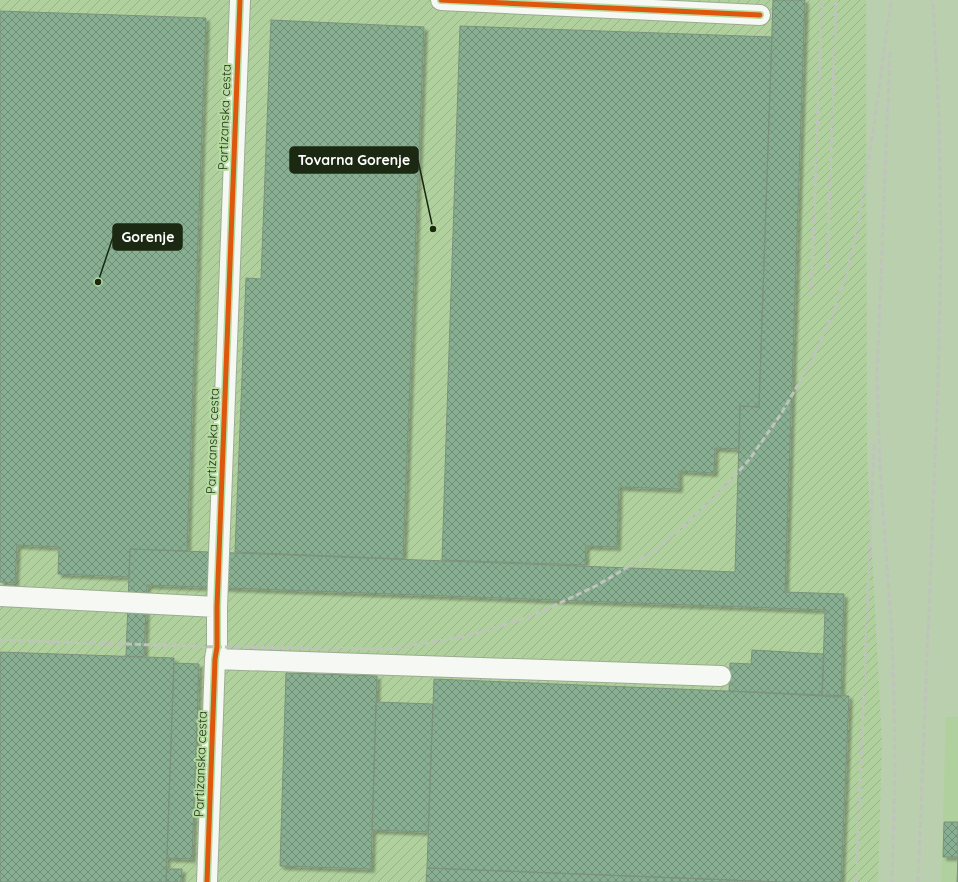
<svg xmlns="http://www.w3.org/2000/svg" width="958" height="882" viewBox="0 0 958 882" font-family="Quicksand,sans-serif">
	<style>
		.built { fill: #b0d19e }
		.industrial { fill: url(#industrial-furrows) }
		.building { fill: url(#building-cross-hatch); stroke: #7c927c; filter: url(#shadow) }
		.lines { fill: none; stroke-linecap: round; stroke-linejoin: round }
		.minor-casing { stroke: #9cac92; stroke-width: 22 }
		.minor { stroke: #f5f8f3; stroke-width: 20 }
		.rail { stroke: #bec4bb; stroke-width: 3; stroke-dasharray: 6 3; stroke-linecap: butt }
		.cycleway-casing { stroke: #b6dca1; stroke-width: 8 }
		.cycleway { stroke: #de570c; stroke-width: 5 }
		.labels { text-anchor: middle; stroke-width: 4; stroke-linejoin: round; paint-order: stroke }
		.street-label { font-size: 13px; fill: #1b2912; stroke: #b6dca1 }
		.leader { fill: none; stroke: #1b2912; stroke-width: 1.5 }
		.callout-dot { fill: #1b2912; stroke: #b6dca1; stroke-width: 1.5 }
		.callout { fill: #1b2912; stroke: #1b2912; stroke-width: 1.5 }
		.callout-label { font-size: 14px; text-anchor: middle; font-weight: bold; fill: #fff }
	</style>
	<defs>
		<pattern id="industrial-furrows" width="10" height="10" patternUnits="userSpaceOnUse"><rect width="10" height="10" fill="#b0d19e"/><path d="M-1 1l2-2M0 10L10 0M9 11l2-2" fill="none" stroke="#97b387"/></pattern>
		<pattern id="building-cross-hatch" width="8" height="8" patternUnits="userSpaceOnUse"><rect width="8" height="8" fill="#88af91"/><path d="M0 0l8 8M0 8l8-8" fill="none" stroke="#6e8e75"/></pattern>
		<filter id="shadow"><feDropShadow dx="3.5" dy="3.5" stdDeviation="1" flood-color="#0004"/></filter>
	</defs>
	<rect width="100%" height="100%" fill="#bacfae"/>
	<path class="built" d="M946 717H958V882H941Z"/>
	<path class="industrial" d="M0 0H866L867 457 882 743 878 882H0Z"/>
	<path class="building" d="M773 0H805L785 592 844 594 841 697 822 696 825 610 147 585 144 657 126 656 130 549 735 572 740 406 759 407Z
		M0 11 206 18 187 551 130 549 129 577 58 574 59 547 17 545 15 583 0 582Z
		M271 20 424 27 403 559 235 552 246 278 261 279Z
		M460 26 772 37 759 407 740 406 739 449 715 448 714 473 679 471V489L619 487 617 547 586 546 585 565 442 560Z
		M752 650 824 654 822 696 729 691 730 663 751 664Z
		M0 652 174 658 166 882H0Z
		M174 663 199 664 192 859 167 858Z
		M286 673 377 676 371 869 280 866Z
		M434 679 849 696 841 882H780L427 868Z
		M376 702 433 704 428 832 372 830Z
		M944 822H958V882H957L958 857H943Z
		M427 868 780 882H426Z
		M167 869H182L181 882H166Z"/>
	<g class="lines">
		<defs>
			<path id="minor" d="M441 0 760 15
				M0 596 217 607
				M215 659 721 676
				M207 882 215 659 217 647V607L240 0"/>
		</defs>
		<use href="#minor" class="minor-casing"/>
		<use href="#minor" class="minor"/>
		<path class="rail" d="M890 52 877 374 880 469 892 636 894 703 895 774 892 882
			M827 269 836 0
			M811 296 822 0
			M0 640 217 647 391 649 473 635 534 615 596 586 654 551 685 525 714 498 749 460 781 414 813 359 834 311 848 269 858 227 873 132 891 0
			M856 882 874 444
			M918 882 938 384 941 248 939 121 933 0"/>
		<defs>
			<path id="cycleway" d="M441 0 760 15
				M207 882 215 659 217 647V607L240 0"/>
		</defs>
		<use href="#cycleway" class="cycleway-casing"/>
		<use href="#cycleway" class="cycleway"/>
	</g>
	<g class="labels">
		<g class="street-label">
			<text transform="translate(224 117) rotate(-88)" y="5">Partizanska cesta</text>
			<text transform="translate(212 441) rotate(-88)" y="5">Partizanska cesta</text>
			<text transform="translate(200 764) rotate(-88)" y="5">Partizanska cesta</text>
		</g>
	</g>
	<path class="leader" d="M433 229L418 160M98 282L113 237"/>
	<g class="callout-dot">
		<circle cx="433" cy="229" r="4"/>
		<circle cx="98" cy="282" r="4"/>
	</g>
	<g class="callout">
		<rect x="290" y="147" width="128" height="26" rx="4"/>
		<rect x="113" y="224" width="69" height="26" rx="4"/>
	</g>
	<g class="callout-label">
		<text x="354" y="165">Tovarna Gorenje</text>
		<text x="148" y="242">Gorenje</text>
	</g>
</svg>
